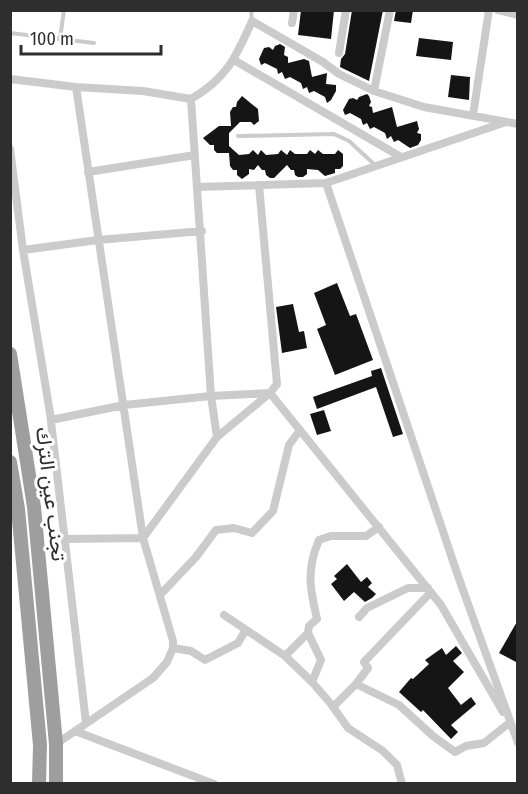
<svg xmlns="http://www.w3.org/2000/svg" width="528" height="794" viewBox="0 0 528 794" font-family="'Fira Sans Condensed',Vazirmatn,sans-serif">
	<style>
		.building { fill: #151515 }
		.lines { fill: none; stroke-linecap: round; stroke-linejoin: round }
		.service { stroke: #cbcbcb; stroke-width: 4 }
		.minor { stroke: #cbcbcb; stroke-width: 8 }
		.trunk { stroke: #9e9e9e; stroke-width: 14 }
		.labels { text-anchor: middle; stroke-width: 6; stroke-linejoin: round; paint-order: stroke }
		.street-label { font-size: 21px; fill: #2e2e2e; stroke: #fff }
	</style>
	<rect width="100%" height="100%" fill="#fff"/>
	<path class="building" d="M301 10H334L331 39 298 35Z
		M352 10H383L369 81 340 67 341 59 345 54Z
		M396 10H413L411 23 394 21Z
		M419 38 453 42 451 60 416 56Z
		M280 44 285 47 284 55 288 57V63L304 59 309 61 312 77 327 73 326 84 336 85V91L331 100 327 103 325 97 314 91 309 93 307 87 303 89 301 83 290 77 285 79 282 72 278 74 277 69 265 63 261 65 259 59 264 48 269 47 273 50 275 46Z
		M451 75 470 77 469 100 448 97Z
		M367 94 369 96 371 102 369 106 372 107 373 113 392 107 397 127 417 121 419 129 417 133 421 134V140L418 145 410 148 398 140 394 142 391 136 387 139 385 133 374 127 370 129 367 123 363 125 361 119 350 113 345 115 343 110 349 99 353 98 357 100 359 97Z
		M242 96 258 109 259 121 254 125 251 122H240L229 133V146L239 155 249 154 253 150 258 155 261 150 266 155 278 154 281 150 287 155 290 150 295 154H307L310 150 315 154 318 150 323 154H335L338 150 343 154V166L340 169H335V173L325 176 318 170 307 169V174L303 177H298L295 175 294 170H291L287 165 274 178H270L266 175 265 170H262L258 165 254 170 249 169V174L242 179 237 175V170H233L230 166 229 153H217L214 150V145H210L203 138 219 126H231L230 112 233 107H236L237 102Z
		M337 283 350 316 356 314 373 360 335 375 317 329 326 325 314 293Z
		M293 304 299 332 304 331 307 348 282 353 276 307Z
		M381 368 403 434 393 437 376 387 317 409 313 397 372 376 371 371Z
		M324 410 331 431 317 435 310 414Z
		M347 564 361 582 367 577 372 583 368 587 376 594 372 598 365 602 354 592 344 601 331 584 337 579 334 576Z
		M518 620V663L499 653Z
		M456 646 462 653 453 661 464 672 448 688 461 705 471 697 476 704 451 725 458 732 451 739 423 710 421 712 399 692 411 678 413 679 429 664 425 660 442 648 446 655Z"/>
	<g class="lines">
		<path class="service" d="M251 10 252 21
			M10 33 94 43
			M60 39 64 10
			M238 136 334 134 349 141 375 165"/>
		<path class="minor" d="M498 10 518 15
			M292 23 294 10
			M339 53 346 10
			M234 60 401 157
			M10 79 76 87 143 91 191 99C227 78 236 57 252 21L323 62 339 74 374 91 424 107 518 124
			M374 91 390 10
			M191 99 211 396 217 437
			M473 115 489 10
			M10 149 23 250 50 413 86 723
			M88 172 195 155
			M326 183 458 576 518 743
			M198 187 326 183 506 122
			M23 250 98 240 202 231
			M270 393 441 605 503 712
			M51 420 124 405 211 396 270 393
			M65 539 143 538 217 437 270 393 277 384 259 185
			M160 595 196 557 216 530 234 528 252 533 273 511 289 445 300 430
			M224 615 285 656 312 682 331 704 348 728 383 751 397 765 402 784
			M359 617 367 608 408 588H428
			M308 633 321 660 312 682
			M173 648 191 651 205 660 238 643 245 631
			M285 656 308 633 309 626 317 619C310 589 306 570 319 540L331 536H366L379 527
			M356 684 368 668 364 662 431 592
			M333 707 356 684 399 705 433 736 455 752 466 746 484 743 509 723
			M75 731 214 784
			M56 744 153 678 167 662 173 648V641L143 538 76 87"/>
		<path class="trunk" d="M10 354 34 507 56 744V784
			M10 462 18 509 40 745 39 784"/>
	</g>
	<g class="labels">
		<g class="street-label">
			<text transform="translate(51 494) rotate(83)" y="7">تجنب عين الترك</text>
		</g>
	</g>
	<rect width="528" height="794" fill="none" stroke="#2e2e2e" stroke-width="24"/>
	<path d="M21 45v9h140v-9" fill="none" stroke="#2e2e2e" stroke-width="3"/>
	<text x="30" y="45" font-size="18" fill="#2e2e2e" stroke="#ffffff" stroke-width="4.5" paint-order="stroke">100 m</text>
</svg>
